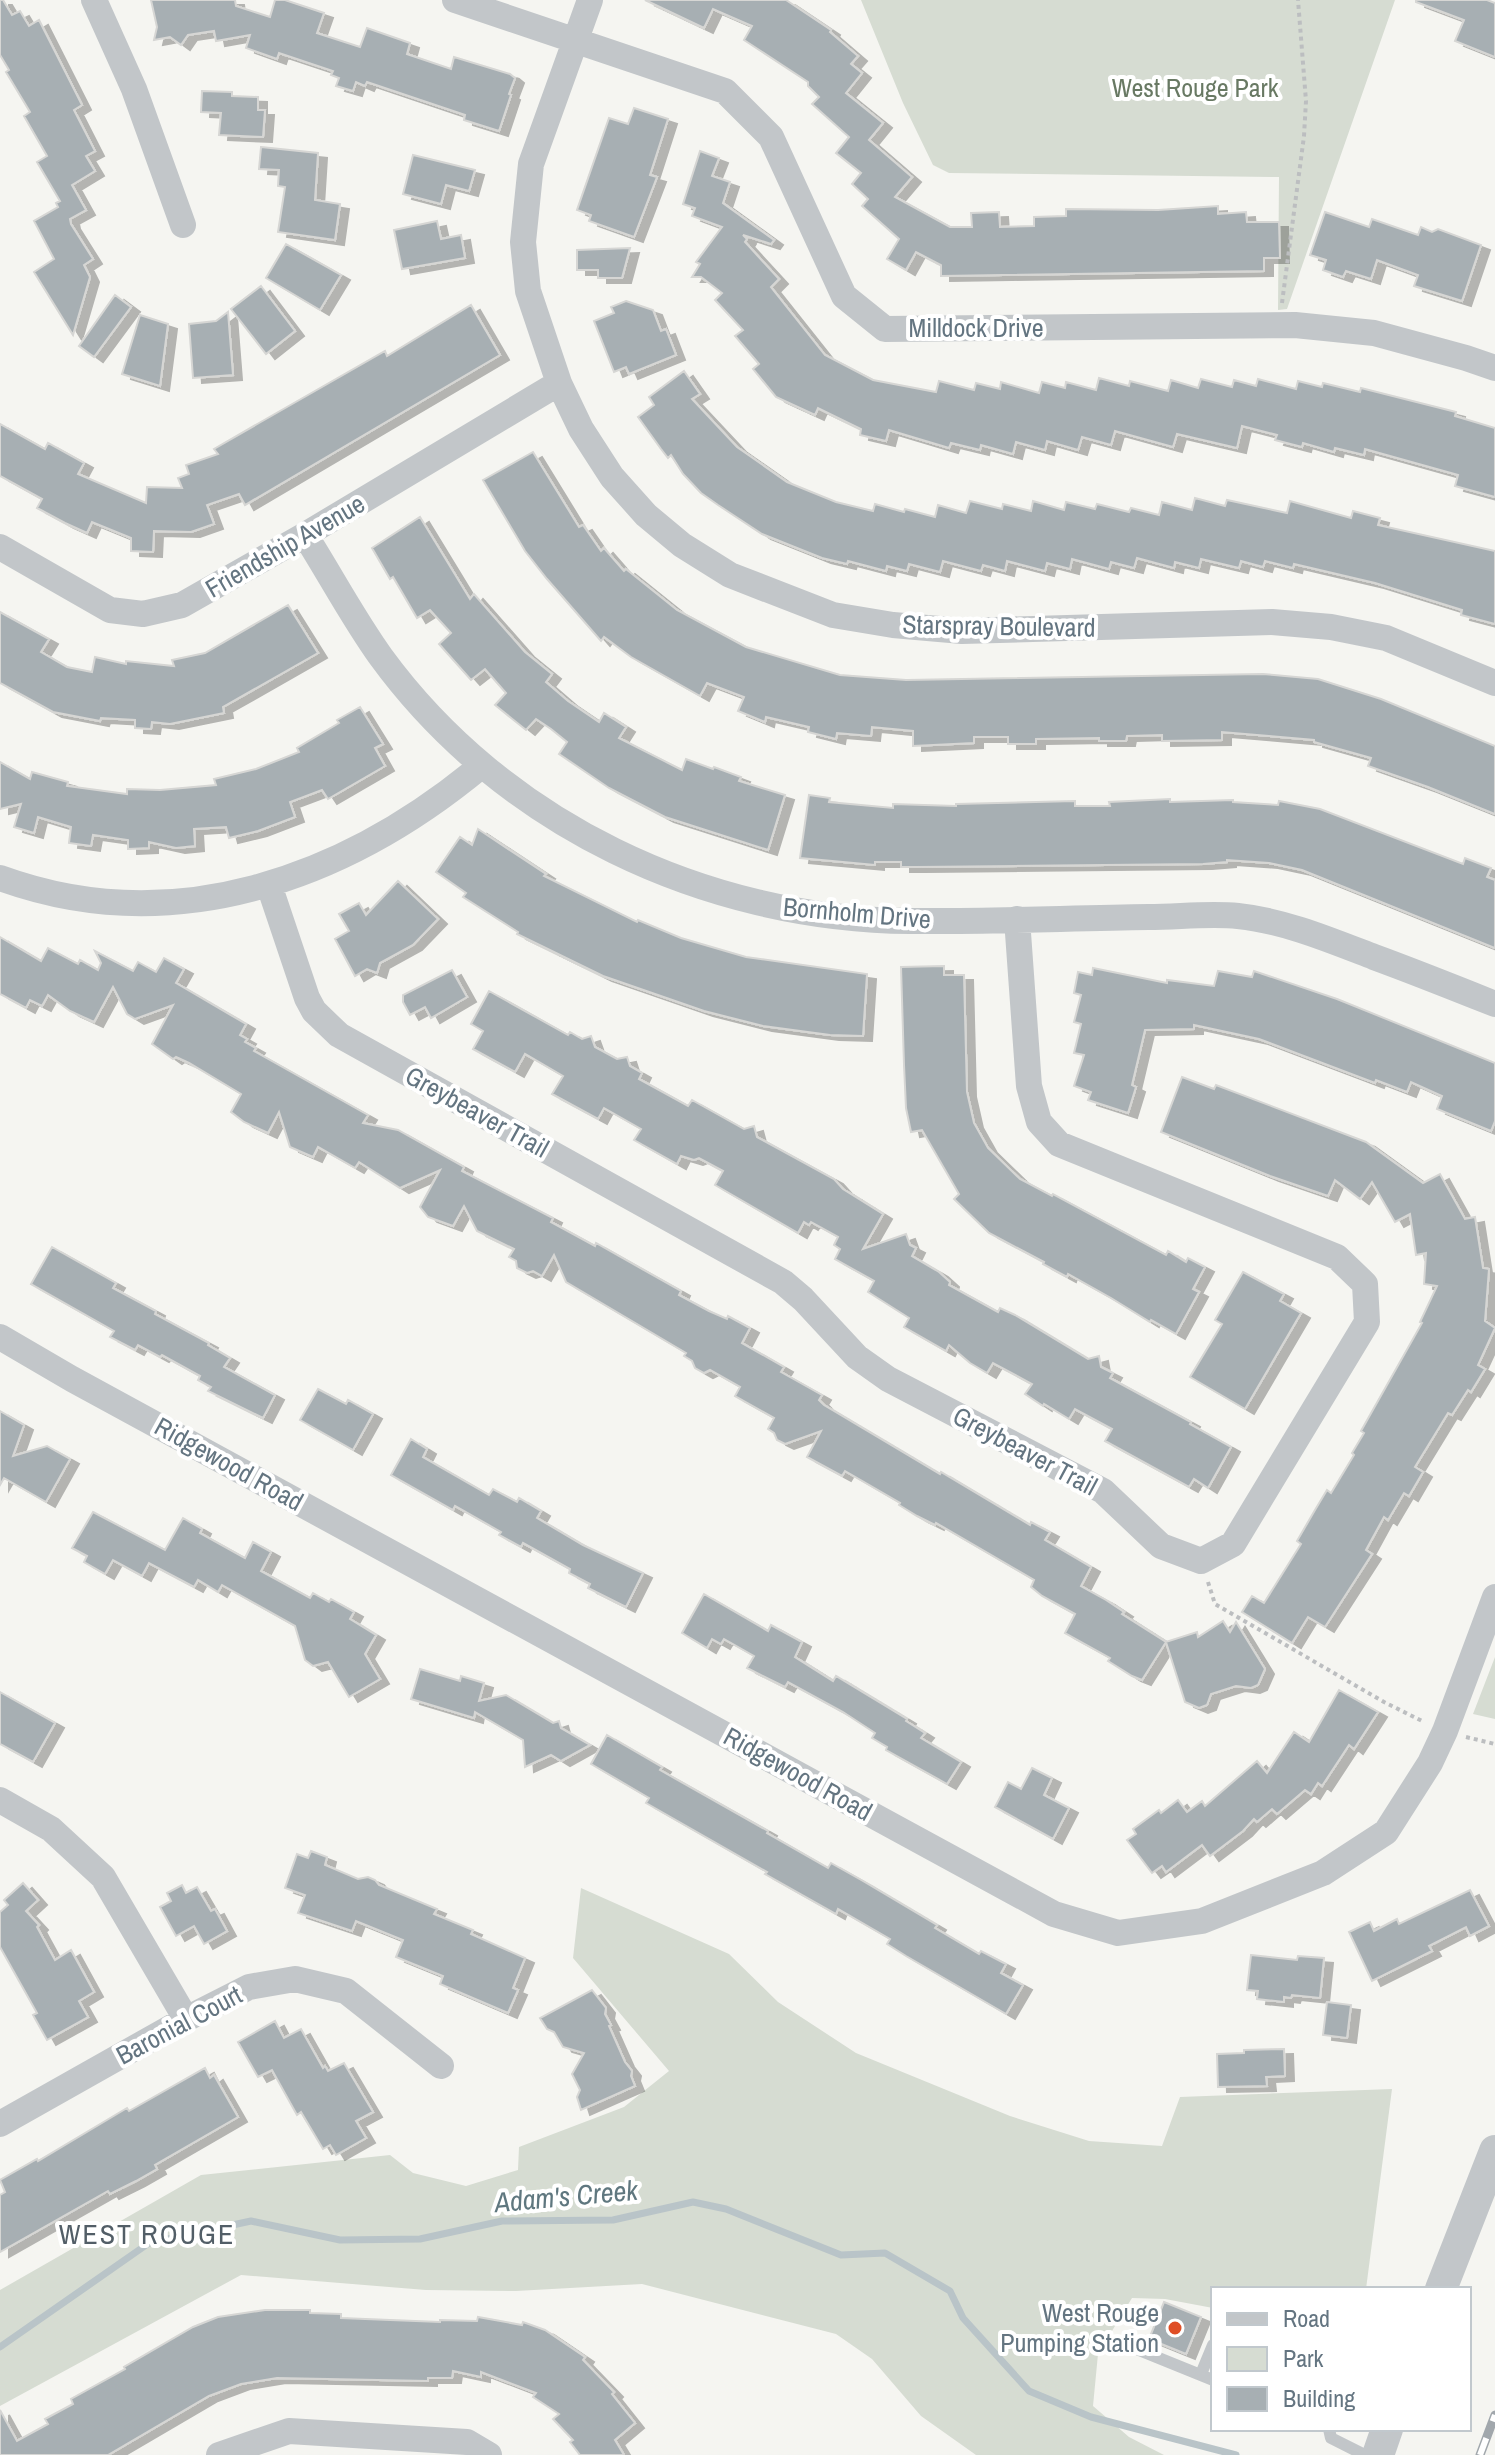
<svg xmlns="http://www.w3.org/2000/svg" width="1495" height="2455" viewBox="0 0 1495 2455" font-family="'Archivo Narrow',sans-serif">
	<style>
		.green { fill: #d6dcd2 }
		.lines { fill: none; stroke-linecap: round; stroke-linejoin: round }
		.stream { stroke: #b9c4c8; stroke-width: 7 }
		.building { fill: #a7afb3; stroke: #d6d6d4; stroke-width: 2; filter: url(#shadow) }
		.path { stroke: #bcbec0; stroke-width: 4; stroke-dasharray: 4 4; stroke-linecap: butt }
		.service { stroke: #c2c6c9; stroke-width: 12 }
		.minor { stroke: #c2c6c9; stroke-width: 26 }
		.tertiary { stroke: #c2c6c9; stroke-width: 32 }
		.rail-casing { stroke: #a1a7ac; stroke-width: 9 }
		.rail { stroke: #fff; stroke-width: 6; stroke-dasharray: 18; stroke-linecap: butt }
		.poi-dot { fill: #df4e26; stroke: #fff; stroke-width: 3 }
		.labels { text-anchor: middle; stroke-width: 8; stroke-linejoin: round; paint-order: stroke }
		.park-label { font-size: 26px; fill: #687963; stroke: #fff }
		.street-label { font-size: 26px; fill: #647581; stroke: #fff }
		.poi-label { font-size: 26px; fill: #647581; stroke: #fff; text-anchor: end }
		.water-label { font-size: 28px; font-style: italic; fill: #5f777f; stroke: #fff }
		.neighbourhood-label { font-size: 28px; letter-spacing: 2px; fill: #525e67; stroke: #fff }
	</style>
	<defs>
		<filter id="shadow"><feDropShadow dx="9" dy="5" stdDeviation="0" flood-color="#0004"/></filter>
	</defs>
	<rect width="100%" height="100%" fill="#f5f5f1"/>
	<path class="green" d="M861 0H1395L1287 309 1278 310 1279 177 949 173 933 165 903 103Z
		M1495 1657V1719L1473 1714Z
		M581 1888 729 1954 778 2002 856 2053 1010 2116 1089 2141 1162 2146 1180 2097 1392 2089 1366 2289H1213V2308L1165 2299 1132 2298 1098 2354 1093 2406 1129 2437 1164 2455H976L921 2416 872 2359 836 2334 642 2284 516 2291 426 2290 241 2275 0 2406V2290L201 2175 390 2155 413 2173 466 2186 518 2170 519 2147 624 2107 669 2071 573 1958Z"/>
	<g class="lines">
		<path class="stream" d="M0 2347 149 2243 251 2221 340 2240 420 2239 502 2221 613 2220 693 2202 726 2209 841 2255 885 2253 950 2291 963 2318 1029 2391 1091 2417 1236 2455"/>
	</g>
	<path class="building" d="M0 0H3L12 15 20 11 29 26 39 20 82 105 74 110 95 151 86 156 95 171 72 185 86 210 70 219 71 224 93 259 84 265 90 277 73 335 34 272 54 259 34 221 58 207 56 203 60 201 37 162 47 156 24 116 30 112 6 72 9 70 0 55Z
		M151 0H235L236 6 270 17 275 0H285L324 13 317 33 360 47 367 28 410 43 407 54 451 69 454 57 510 74 515 78 509 94 511 95 499 131 464 120 465 115 367 82 365 86 356 82 353 91 336 86 339 78 331 75 333 71 279 53 277 59 246 48 250 35 216 41 214 31 188 35 181 45 170 37 154 40 157 27Z
		M645 0H786L831 30 830 32 858 56 851 64 862 73 846 93 883 123 869 140 912 177 895 197 950 227H972L971 213 999 212 1000 227 1034 226V217L1066 216V209L1158 210 1218 206V214L1246 212 1247 222H1279L1280 258H1264V271L941 276V265L916 252 906 270 887 259 899 239 862 206 868 199 852 184 861 173 836 153 849 137 812 104 819 97 808 86V82L744 40 752 26 713 9 704 28Z
		M1416 0H1487L1495 3V57L1455 41 1464 20 1416 2Z
		M202 91 232 92V96L258 97V110H265L263 137 219 135 221 113 201 112Z
		M634 108 668 119 650 175 657 177 634 237 589 221 591 215 577 210 609 118 628 124Z
		M261 147 318 153 315 200 340 204 335 240 278 232 285 187 278 186 279 170 259 169Z
		M700 151 719 158 712 176 730 182 723 203 774 240 771 244 743 235 747 239 745 242 779 279 771 287 825 355 873 380 936 392 939 381 974 390 976 383 1000 389 1001 382 1039 393 1042 382 1065 388 1066 382 1096 390 1099 378 1129 386 1130 381 1168 391 1171 380 1198 388 1201 379 1232 387 1234 380 1256 386 1258 379 1296 389 1298 381 1322 387 1323 383 1360 392 1361 388 1456 412 1455 416 1495 428V497L1455 486 1458 475 1365 449 1364 455 1335 448 1334 452 1303 443 1302 447 1275 440 1277 435 1242 426 1237 448 1177 434 1173 447 1115 431 1111 445 1082 437 1078 450 1047 441 1045 450 1016 442 1013 454 981 445 980 450 951 443 949 448 889 430 886 441 860 435 861 429 818 408 815 415 776 397 753 369 759 364 735 336 743 330 715 300 722 293 701 277H692L700 264 696 262 722 227 692 216 695 208 683 204Z
		M413 155 475 170 469 191 446 185 441 204 403 194Z
		M1325 212 1369 227 1372 219 1418 235 1421 227 1432 232 1438 229 1481 245 1462 301 1414 286 1418 275 1377 260 1371 279 1346 271 1343 277 1323 270 1326 260 1310 255Z
		M437 221 441 239 461 235 465 258 402 269 394 230Z
		M286 244 341 275 320 310 266 278Z
		M630 248 622 278H598V270H577V250Z
		M261 286 295 331 266 354 231 309Z
		M115 295 131 307 94 357 79 346Z
		M626 301 653 310 661 331 666 329 676 355 629 374 626 367 614 372 594 321 614 313 611 307Z
		M471 305 500 355 245 505 239 494 207 505 214 524 191 532 154 531 153 552 131 551V538L92 522 87 533 65 523 37 508 42 499 0 476V424L45 449 48 443 84 463 78 474 146 503 147 487 182 488 178 478 189 474 186 465 218 454 214 449 259 423 385 351 387 356Z
		M228 312 233 375 193 378 189 324 216 321Z
		M140 315 168 324 160 386 122 374Z
		M684 371 700 394 692 399 737 447 787 482 836 502 873 511 875 504 904 512 905 509 935 517 938 505 966 513 970 501 1002 509 1003 504 1031 511 1033 501 1064 510 1066 502 1095 509 1097 504 1129 512 1131 508 1159 515 1162 502 1192 510 1195 498 1225 506 1227 500 1287 513 1290 501 1351 518 1353 511 1380 518 1378 525 1495 551V624L1461 615 1462 610 1375 583 1294 564 1293 568 1265 561 1263 567 1241 561 1239 568 1201 559 1199 568 1175 562 1174 568 1137 558 1134 568 1111 562 1109 569 1072 559 1070 569 1047 563 1045 571 1007 561 1005 571 983 565 981 571 943 561 940 572 909 564 907 571 887 566 886 571 848 561 847 564 822 558 762 534 718 505 701 493 683 474 671 455 668 458 661 449 638 417 654 405 649 397Z
		M533 452 579 527 583 525 601 551 604 548 624 571 626 569 677 610 746 647 840 675 906 680 1263 674 1318 679 1381 699 1495 746V814L1428 787 1368 766 1371 758 1314 742V740L1222 732V740L1162 741V735L1127 736 1126 741H1099V738L1036 739V744H1008V737H974V743L913 746V731L872 727 871 736 837 733 836 739 808 732 809 727 766 717 765 722 738 711 744 697 707 683 700 696 631 657 604 637 601 641 547 579 525 551 483 480Z
		M420 517 470 599 474 594 525 652 552 674 546 682 568 701 599 722 604 713 626 727 619 738 682 770 686 759 713 769 714 767 741 777 739 781 785 795 768 850 665 817 609 788 559 754 567 742 551 729 536 719 526 730 495 705 506 693 485 669 471 680 439 644 451 633 430 610 417 618 393 577 390 579 372 548Z
		M288 605 318 653 223 707 224 713 170 724 152 722 151 729 135 728V720L101 718 100 721 53 712 0 683V612L49 639 41 652 67 667 92 672 95 657 126 664V661L174 666 172 660 205 653Z
		M360 707 383 744 375 748 385 766 328 799 322 790 290 802 295 817 258 831 229 838 226 827 194 829 195 846 176 848 149 842V848L128 849V840L93 835 91 846 69 843 71 827 38 817 34 833 14 827 21 804 0 809V762L30 779 32 772 68 782 67 786 127 794V789L160 790 216 785 214 779 256 769 299 752 297 748 339 723 337 720Z
		M809 795 830 798 829 802 893 808V804L956 806V804L1075 801V806H1110L1109 802 1170 799V802L1233 800V802L1278 805 1279 801 1320 809 1463 864 1465 858 1491 868 1487 877 1495 880V948L1302 870 1269 863 1227 860V862L1203 864 917 867H901V862H875V865L800 858Z
		M478 829 546 874 544 876 637 922 638 920 681 938 746 957 867 974 863 1036 830 1035 763 1026 704 1011 603 976 517 934 518 932 463 897 466 893 436 872 460 837 472 845Z
		M398 881 438 919 413 945 380 963 377 973 367 969 355 976 335 939 349 931 339 914 359 903 366 915Z
		M0 937 41 961 48 948 78 964 80 960 98 970 101 963 95 951 133 971 138 962 156 972 164 958 184 969 176 983 246 1024 240 1035 247 1039 245 1042 256 1048 254 1051 368 1115 363 1123 398 1130 464 1167 462 1171 553 1218 551 1222 595 1246 596 1243 681 1291 679 1295 709 1311 727 1319 728 1316 750 1328 742 1343 784 1367 781 1372 822 1395 819 1400 824 1405 940 1474 941 1472 1030 1525 1031 1522 1050 1532 1045 1540 1091 1567 1081 1586 1106 1600 1124 1612 1122 1614 1166 1642 1197 1632 1198 1637 1223 1621 1230 1632 1236 1622 1265 1669 1258 1685 1251 1688 1236 1686 1211 1694 1207 1705 1199 1708 1185 1702 1166 1642 1142 1680 1132 1676 1108 1661 1110 1658 1065 1633 1075 1614 1042 1596 1031 1587 1034 1580 936 1523 935 1525 917 1516 899 1505 900 1503 845 1471 842 1476 807 1457 821 1431 785 1444 777 1440 774 1433 768 1429 774 1418 735 1396 740 1387 710 1370 704 1373 695 1368 692 1361 684 1356 686 1353 566 1282 554 1255 542 1276 533 1271 527 1273 517 1268 516 1261 509 1257 514 1249 477 1231 464 1206 453 1226 428 1217 420 1207 440 1170 400 1188 359 1162 355 1168 318 1147 313 1157 290 1147 279 1112 268 1133 244 1122 231 1112 241 1094 189 1063 176 1057 173 1059 152 1044 173 1005 135 1019 127 1014 113 987 94 1022 70 1011 48 995 42 1006 30 1000 26 1008 0 994Z
		M944 966V975H964L967 1092 974 1123 988 1148 1020 1179 1052 1196 1053 1194 1166 1255 1168 1251 1186 1262 1188 1258 1205 1267 1193 1289 1199 1292 1176 1334 1151 1320 1150 1322 1111 1298 1068 1274 1067 1277 1043 1264 1044 1262 989 1233 954 1199 959 1194 922 1130 911 1132 906 1108 904 1065 901 967Z
		M1093 968 1167 983V980L1214 986 1218 971 1252 977 1254 971 1337 999 1495 1063V1121L1491 1131 1437 1109 1442 1096 1411 1082 1407 1092 1376 1080 1375 1083 1259 1039 1194 1025V1029L1145 1030 1132 1085 1136 1087 1128 1113 1088 1100 1091 1092 1074 1086 1084 1055 1074 1053 1081 1024 1074 1022 1081 995 1074 993 1078 972 1092 975Z
		M452 970 467 997 431 1018 425 1007 410 1015 403 1002V995Z
		M489 991 568 1035 570 1032 582 1039 591 1036 595 1047 617 1059 627 1057 630 1066 642 1073 639 1079 688 1106 692 1100 744 1129 754 1126 757 1137 834 1179 843 1189 883 1214 863 1249 906 1234 910 1245 916 1248 912 1256 939 1272 950 1282 949 1285 998 1312 1000 1308 1015 1315 1088 1359 1099 1356 1101 1367 1113 1373 1110 1378 1191 1422 1190 1424 1231 1447 1208 1488 1194 1479 1189 1487 1105 1441 1112 1429 1075 1409 1069 1419 1044 1404 1043 1406 1025 1394 1032 1384 993 1363 987 1373 970 1363 949 1345 946 1351 904 1327 909 1318 868 1292 874 1281 835 1259 840 1249 834 1245 838 1237 811 1222 809 1225 804 1222 798 1233 715 1185 723 1171 699 1158 694 1160 681 1156 677 1164 634 1140 641 1129 604 1108 598 1119 552 1094 563 1076 525 1054 515 1072 473 1049 483 1031 471 1024Z
		M1182 1077 1214 1089 1216 1085 1366 1142 1423 1183 1440 1174 1465 1219 1475 1217 1483 1268 1489 1269 1485 1321 1495 1328 1478 1365 1485 1369 1471 1392 1468 1390 1452 1415 1448 1413 1415 1467 1423 1472 1409 1496 1404 1493 1388 1520 1384 1517 1366 1550 1372 1554 1325 1627 1308 1617 1292 1643 1242 1612 1252 1596 1264 1603 1301 1544 1297 1541 1315 1510 1327 1490 1331 1493 1354 1455 1352 1453 1364 1433 1361 1431 1422 1323 1420 1322 1437 1286 1424 1284 1426 1253 1416 1255 1410 1214 1395 1222 1372 1182 1360 1199 1335 1180 1328 1196 1270 1176 1161 1132Z
		M52 1247 116 1283 113 1288 156 1311 155 1314 209 1343 208 1345 230 1358 224 1367 275 1395 263 1418 208 1391 211 1387 198 1380 200 1376 162 1355 160 1357 138 1345 135 1350 110 1337 114 1331 31 1284Z
		M1243 1272 1284 1294 1280 1301 1301 1313 1245 1409 1190 1377 1222 1324 1215 1320Z
		M318 1389 346 1404 348 1400 373 1414 353 1450 300 1420Z
		M0 1411 24 1425 13 1456 47 1446 70 1459 46 1502 4 1478 0 1485Z
		M411 1439 427 1449 423 1457 489 1495 493 1489 517 1502 519 1498 541 1511 537 1518 583 1545 643 1573 626 1607 588 1588 590 1584 569 1573 570 1569 523 1543 521 1547 499 1535 501 1532 455 1506 453 1510 391 1475Z
		M93 1512 165 1550 183 1518 202 1529 200 1533 245 1558 253 1542 271 1552 261 1571 310 1598 313 1593 329 1602 331 1599 354 1612 350 1619 376 1635 365 1654 380 1679 349 1697 328 1662 313 1666 305 1660 295 1626 222 1585 218 1592 198 1580 194 1587 149 1563 142 1576 113 1560 105 1574 84 1562 87 1556 72 1548Z
		M704 1594 768 1631 771 1625 802 1642 795 1657 833 1681 836 1676 907 1719 906 1721 925 1733 921 1738 961 1762 947 1784 886 1750 887 1747 872 1738 875 1733 843 1712 788 1682 785 1687 747 1668 754 1656 724 1639 721 1644 712 1639 707 1648 682 1633Z
		M420 1669 460 1681 461 1676 484 1683 479 1701 506 1695 553 1723 559 1721 561 1728 590 1745 561 1761 551 1755 525 1767 523 1740 475 1712 474 1718 411 1699Z
		M1339 1690 1378 1712 1354 1749 1349 1745 1322 1786 1318 1783 1311 1794 1305 1790 1277 1814 1272 1809 1257 1822 1254 1819 1243 1831 1210 1856 1202 1845 1166 1872 1162 1866 1152 1873 1127 1840 1136 1834 1133 1829 1159 1810 1161 1813 1178 1800 1187 1812 1202 1801 1205 1806 1257 1761 1267 1773 1294 1732 1309 1742Z
		M0 1692 55 1723 33 1762 0 1744Z
		M607 1735 662 1767 660 1770 768 1831 767 1833 828 1868 831 1863 863 1881 937 1925 935 1928 979 1954 981 1951 1006 1964 1001 1973 1023 1985 1006 2014 906 1956 887 1944 890 1939 838 1909 836 1914 765 1874 767 1872 646 1803 649 1798 591 1764Z
		M1032 1768 1052 1778 1044 1795 1069 1808 1053 1839 995 1807 1008 1782 1021 1789Z
		M311 1851 327 1857 325 1865 358 1879 368 1877 375 1880 379 1885 437 1909 434 1914 473 1930 471 1934 525 1958 513 1988 518 1990 508 2013 440 1984 443 1976 396 1957 403 1940 356 1921 352 1931 298 1913 305 1895 285 1888 297 1854 308 1858Z
		M23 1883 38 1900 26 1911 39 1925 37 1927 55 1960 71 1950 94 1992 79 2001 88 2017 47 2040 33 2015 37 2013 0 1947V1912L8 1905 4 1900Z
		M182 1885 186 1893 197 1887 211 1911 215 1909 227 1931 204 1944 194 1926 176 1936 160 1907 171 1901 167 1893Z
		M1470 1890 1489 1926 1470 1936 1466 1927 1429 1946 1432 1951 1372 1981 1349 1932 1370 1922 1374 1931 1397 1919 1399 1924Z
		M1251 1955 1297 1960 1298 1956 1324 1958 1320 1998 1292 1995 1291 1998 1284 1997V2002L1257 1999 1258 1991 1247 1990Z
		M592 1990 606 2008 605 2014 611 2025 609 2026 625 2062 632 2071 631 2076 635 2086 581 2110 577 2097 580 2090 572 2074 584 2053 563 2047 554 2032 547 2029 540 2018Z
		M1327 2002 1351 2005 1347 2038 1323 2035Z
		M275 2021 284 2038 301 2029 323 2068 325 2066 328 2071 344 2063 373 2112 356 2121 366 2138 336 2155 330 2145 323 2149 301 2112 297 2115 272 2070 258 2077 238 2042Z
		M1284 2049 1285 2076 1266 2077 1267 2086 1218 2087 1217 2054 1244 2053V2050Z
		M205 2068 210 2078 214 2075 238 2117 155 2165 157 2169 136 2181 110 2194 108 2191 0 2252V2195L5 2192 0 2180 37 2159 38 2161 127 2108 129 2111Z
		M1164 2302 1201 2317 1186 2354 1149 2339Z
		M265 2310H310V2313L341 2314V2318L440 2322V2320L477 2321 478 2317 522 2325 523 2322 545 2330 585 2357 583 2360 614 2392 612 2394 635 2423 615 2440 624 2455H580L570 2442 573 2440 553 2419 559 2414 533 2397 536 2393 481 2372V2377L453 2371 452 2378H428V2381L277 2378 241 2384 209 2396 108 2455H0V2410L17 2441 48 2424 45 2419 73 2404 71 2399 125 2369 124 2367 193 2327 218 2317Z"/>
	<g class="lines">
		<path class="path" d="M1282 303 1304 136 1306 101 1298 0
			M1208 1582 1215 1604 1384 1702 1424 1722
			M1466 1737 1495 1744"/>
		<path class="service" d="M1134 2348 1213 2380
			M1201 2374 1213 2345
			M1329 2429 1331 2438 1365 2455"/>
		<path class="minor" d="M94 0 134 89 183 225
			M455 0 725 91 771 137 844 296 885 329 1295 325 1374 333 1466 358 1495 368
			M590 0 531 164 523 242 528 291 559 383 581 429 612 477 646 515 682 545 730 575 833 615 893 625 962 631 1272 622 1331 627 1386 638 1495 683
			M305 535C331 576 353 618 381 657 503 824 705 919 910 921 990 922 1070 918 1149 917 1178 917 1209 913 1238 916 1285 921 1330 940 1374 957 1415 972 1455 988 1495 1004
			M0 547 110 610 143 614 182 605 305 535 559 383
			M0 878C173 941 345 879 481 766
			M269 885 307 998 314 1011 339 1035 783 1282 803 1299 857 1357 888 1379 1103 1491 1161 1546 1201 1561 1233 1544 1367 1322 1365 1284 1337 1257 1059 1144 1039 1122 1029 1086 1017 919
			M0 1337 72 1379 1054 1914 1118 1933 1202 1921 1323 1873 1386 1832 1430 1763 1445 1731 1495 1597
			M0 1800 51 1829 103 1877 186 2019
			M0 2124 186 2019 249 1987 295 1979 346 1991 441 2066
			M219 2455 289 2431 467 2442 489 2455"/>
		<path class="tertiary" d="M1441 2289 1495 2151
			M1378 2455 1387 2429"/>
		<defs>
			<path id="rail" d="M1480 2455 1495 2415"/>
		</defs>
		<use href="#rail" class="rail-casing"/>
		<use href="#rail" class="rail"/>
	</g>
	<circle class="poi-dot" cx="1175" cy="2328" r="8"/>
	<g class="labels">
		<g class="park-label">
			<text x="1195" y="97">West Rouge Park</text>
		</g>
		<g class="street-label">
			<text x="976" y="337">Milldock Drive</text>
			<text transform="translate(285 546) rotate(-30)" y="9">Friendship Avenue</text>
			<text transform="translate(999 626) rotate(1)" y="9">Starspray Boulevard</text>
			<text transform="translate(857 913) rotate(5)" y="9">Bornholm Drive</text>
			<text transform="translate(477 1112) rotate(29)" y="9">Greybeaver Trail</text>
			<text transform="translate(1025 1451) rotate(28)" y="9">Greybeaver Trail</text>
			<text transform="translate(229 1464) rotate(29)" y="9">Ridgewood Road</text>
			<text transform="translate(798 1774) rotate(29)" y="9">Ridgewood Road</text>
			<text transform="translate(179 2025) rotate(-28)" y="9">Baronial Court</text>
		</g>
		<g class="poi-label">
			<text x="1159" y="2322">West Rouge<tspan x="1159" dy="30">Pumping Station</tspan></text>
		</g>
		<g class="water-label">
			<text transform="translate(566 2196) rotate(-5)" y="10">Adam's Creek</text>
		</g>
		<g class="neighbourhood-label">
			<text x="147" y="2244">WEST ROUGE</text>
		</g>
	</g>
	<rect x="1211" y="2287" width="260" height="144" fill="#ffffff" stroke="#c1c8cd" stroke-width="2"/>
	<rect x="1227" y="2313" width="40" height="12" fill="#c2c6c9" stroke="#c1c8cd" stroke-width="2"/>
	<text x="1283" y="2327" font-size="24" fill="#647581">Road</text>
	<rect x="1227" y="2347" width="40" height="24" fill="#d6dcd2" stroke="#c1c8cd" stroke-width="2"/>
	<text x="1283" y="2367" font-size="24" fill="#647581">Park</text>
	<rect x="1227" y="2387" width="40" height="24" fill="#a7afb3" stroke="#c1c8cd" stroke-width="2"/>
	<text x="1283" y="2407" font-size="24" fill="#647581">Building</text>
</svg>
